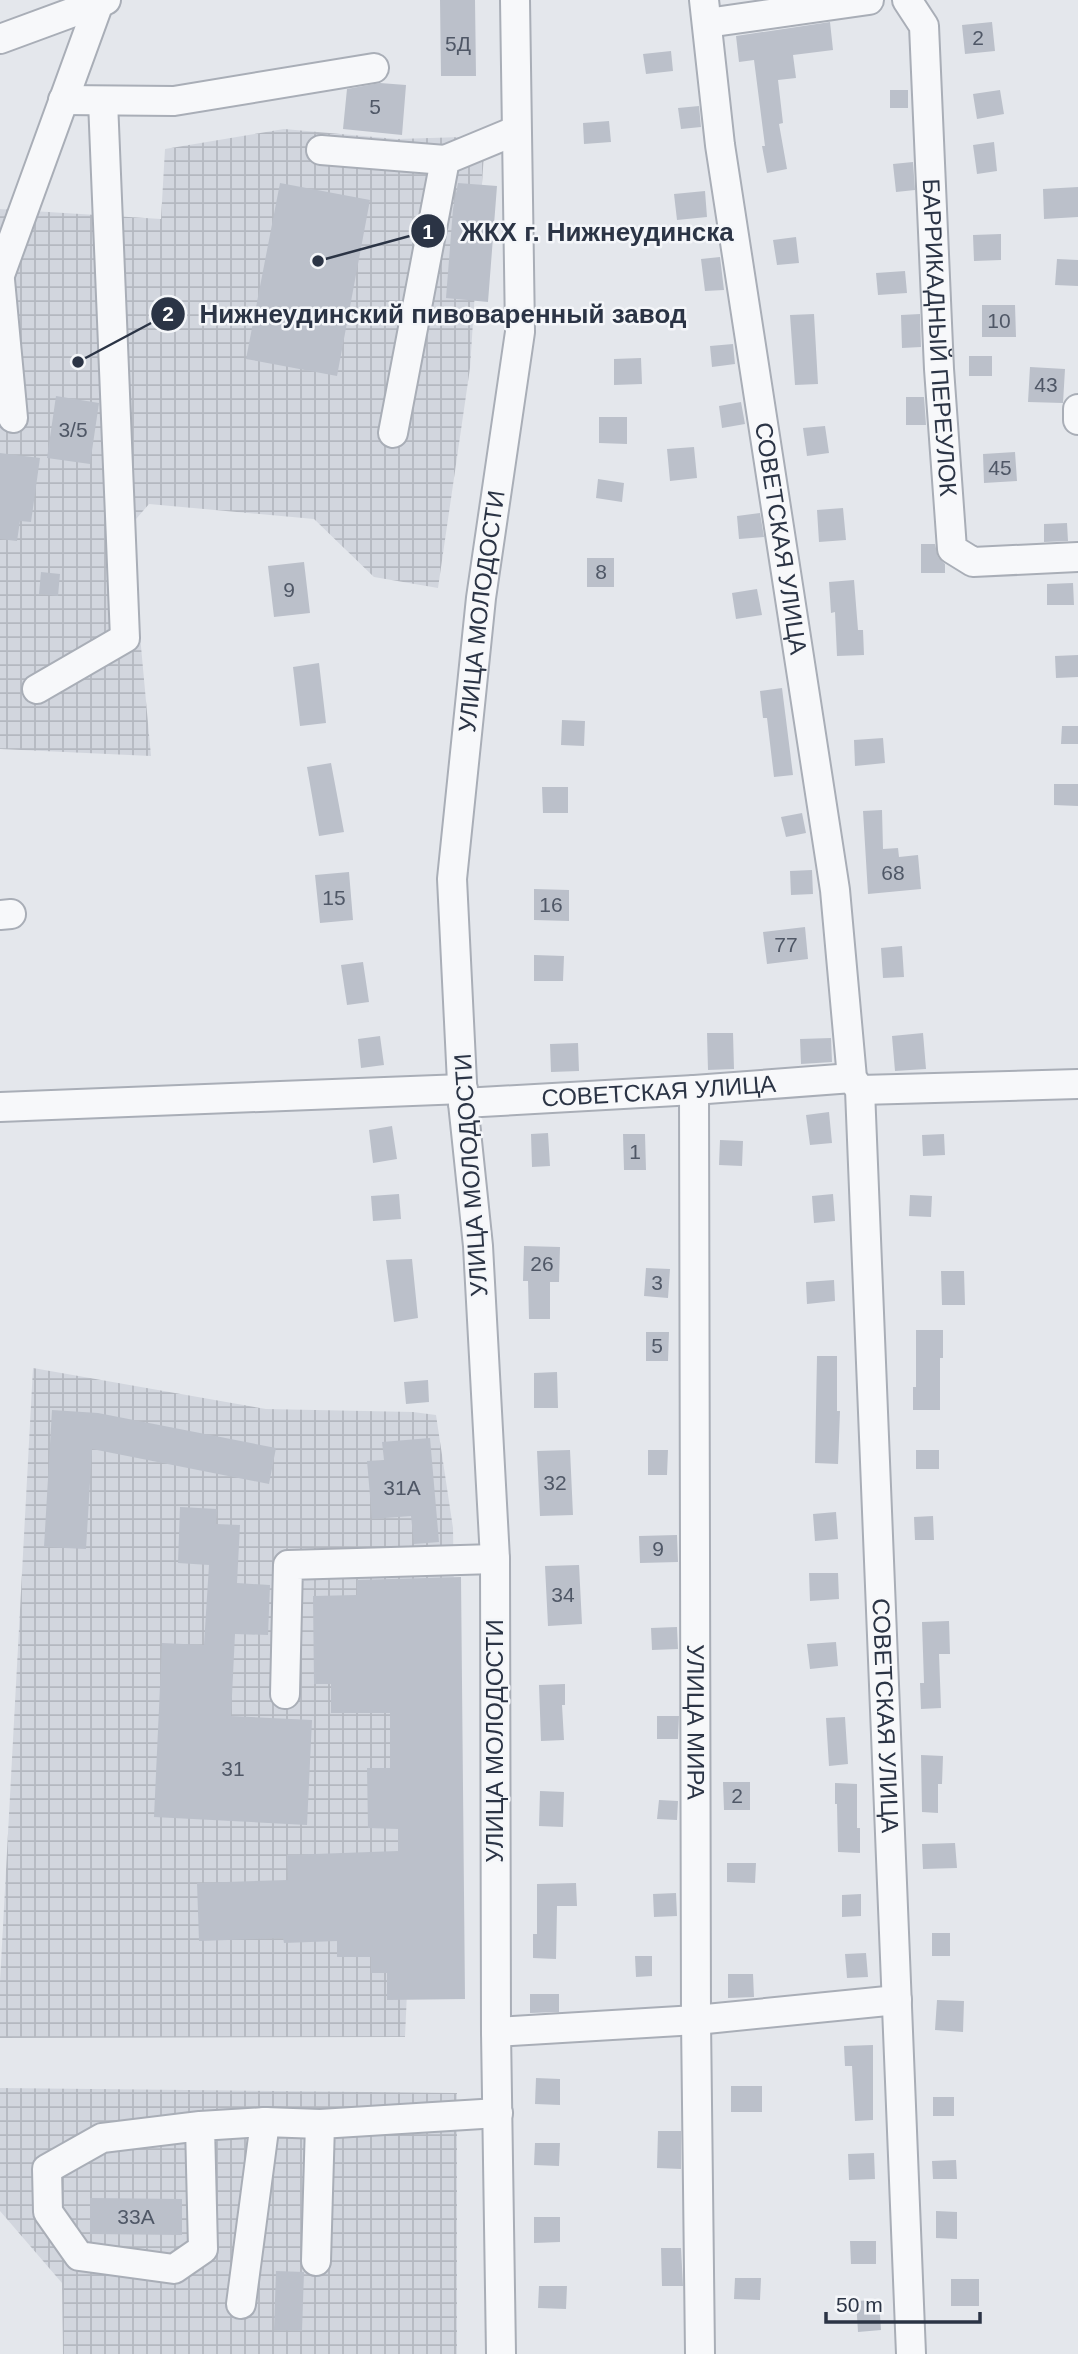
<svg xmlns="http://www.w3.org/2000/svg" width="1078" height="2354" viewBox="0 0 1078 2354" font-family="Helvetica,sans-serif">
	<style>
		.industrial { fill: url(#industrial-grid) }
		.building { fill: #bbc0ca }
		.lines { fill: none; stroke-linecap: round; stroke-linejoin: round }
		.minor-casing { stroke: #a9aeb7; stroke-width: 32 }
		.minor { stroke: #f7f8fa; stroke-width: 28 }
		.labels { text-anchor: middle; stroke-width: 5; stroke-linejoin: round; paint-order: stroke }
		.number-label { font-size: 21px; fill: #4f5766 }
		.street-label { font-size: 24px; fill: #2b3445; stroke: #f4f6f9 }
		.leader { fill: none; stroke: #2b3445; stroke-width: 2.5 }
		.callout-dot { fill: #2b3445; stroke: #f4f6f9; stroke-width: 2.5 }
		.mark-label { font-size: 21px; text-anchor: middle; font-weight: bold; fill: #fff }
		.callout-label { font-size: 26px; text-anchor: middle; font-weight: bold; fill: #2b3445; stroke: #f4f6f9; stroke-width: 5; stroke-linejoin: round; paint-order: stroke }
	</style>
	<defs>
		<pattern id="industrial-grid" width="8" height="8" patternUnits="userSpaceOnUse" patternTransform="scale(1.75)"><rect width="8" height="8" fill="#d2d6de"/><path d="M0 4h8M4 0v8" fill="none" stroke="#b4b8c0"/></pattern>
	</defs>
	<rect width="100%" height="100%" fill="#e4e7ec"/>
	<path class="industrial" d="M284 129 397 139 463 137 484 153 470 368 438 588 374 577 314 519 149 504 130 526 151 756 0 749V209L161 219 165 149Z
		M33 1368 266 1409 413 1412 436 1415 453 1528 454 1594 407 1992 405 2037 0 2038V1982Z
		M0 2088 457 2093V2354H63L62 2283 0 2211Z"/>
	<path class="building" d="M440 0H475L476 76H441Z
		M830 22 833 50 793 55 796 78 778 80 783 123 779 124 787 169 767 173 762 146H765L754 60 739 62 736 36Z
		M992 22 995 51 965 54 962 25Z
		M671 51 673 71 646 74 643 54Z
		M380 83 406 85 402 135 343 129 347 89Z
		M890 90H908V108H890Z
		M1000 90 1004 114 977 119 973 94Z
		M699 106 701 127 681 129 678 108Z
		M609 121 611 142 584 144 583 123Z
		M994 142 997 171 977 174 973 145Z
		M913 162 915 190 896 192 893 164Z
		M280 183 370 200 337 376 246 359Z
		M458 183 497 186 488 302 446 298 453 209Z
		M1078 187V217L1044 219 1043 189Z
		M705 191 707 217 677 220 674 194Z
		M1001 234V260L974 261 973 235Z
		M796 237 799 263 777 265 773 240Z
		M720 257 724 290 705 291 701 259Z
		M1057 259 1078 260V286L1055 285Z
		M905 271 907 293 878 295 876 273Z
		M982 305H1015L1016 337H982Z
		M814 314 818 384 795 385 790 315Z
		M920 314 921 347 902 348 901 315Z
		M733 344 735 364 712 367 710 346Z
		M969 356H992V376H969Z
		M641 358 642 384 614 385V359Z
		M1030 367 1065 369 1063 403 1028 402Z
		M56 396 99 403 90 464 47 458Z
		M906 397H924L926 425H906Z
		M741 402 745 424 722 428 719 406Z
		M599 417H627V444L599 443Z
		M825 426 829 453 807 456 803 428Z
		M694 447 697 478 670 481 667 449Z
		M1015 452 1017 481 984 483 983 454Z
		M0 453 40 458 31 522 20 521 17 541 0 539Z
		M598 479 624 483 622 502 596 498Z
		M843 508 846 540 819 542 817 510Z
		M760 513 764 537 739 539 737 516Z
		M1067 523 1068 541 1044 542V524Z
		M921 544H935L938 557 945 564V573H921Z
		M587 558H614V587H587Z
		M304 562 310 613 274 617 268 566Z
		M41 572 60 574 58 596 39 594Z
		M854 580 858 630H863L864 655 837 656 835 612 831 613 829 582Z
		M1073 583 1074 605H1047V584Z
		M757 589 762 615 736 619 732 593Z
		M1078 655V677L1056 678 1055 656Z
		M319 663 326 723 300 726 293 667Z
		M782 688 793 775 774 777 767 718H763L760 691Z
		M562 720 585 721 584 746 561 745Z
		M1062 726H1078V744H1061Z
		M883 738 885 763 855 766 854 740Z
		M331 763 344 832 319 836 307 767Z
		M1054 784H1078V806L1054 805Z
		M542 787H568V813H543Z
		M882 810 883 849 898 848 899 857 918 855 921 889 868 894 863 811Z
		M802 813 806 833 786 837 781 817Z
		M812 870 813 894 791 895 790 871Z
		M349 872 353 920 320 923 315 875Z
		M534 889 569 890V921L534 920Z
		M805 927 808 959 767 964 763 932Z
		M902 946 904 977 883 978 881 948Z
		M534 955 564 956 563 981H534Z
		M363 962 369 1002 347 1005 341 965Z
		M707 1033H733L734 1069 708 1070Z
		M923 1033 926 1069 895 1071 892 1036Z
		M380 1036 384 1065 361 1068 358 1039Z
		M831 1038 832 1062 801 1064 800 1039Z
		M578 1043 579 1071 551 1072 550 1044Z
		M829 1112 832 1143 810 1145 806 1115Z
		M392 1126 397 1159 373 1163 369 1130Z
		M548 1133 550 1166 532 1167 531 1134Z
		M623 1134H645L646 1170H624Z
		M944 1134 945 1155 923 1156 922 1135Z
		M720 1140 743 1141 742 1166 719 1165Z
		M399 1194 401 1219 373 1221 371 1196Z
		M833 1194 835 1221 814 1223 812 1196Z
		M910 1195 932 1196 931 1217 909 1216Z
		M524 1246 560 1247 559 1282H550V1319H529L528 1281H523Z
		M412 1259 418 1318 394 1322 386 1260Z
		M646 1268 670 1269 668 1298 644 1296Z
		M941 1271H964L965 1305H942Z
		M834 1280 835 1301 807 1304 806 1282Z
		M916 1330H943V1358H940V1410H913V1387H916Z
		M646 1332H669L668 1361H646Z
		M817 1356H837V1411H840L838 1464 815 1463Z
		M557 1372 558 1408H534V1373Z
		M428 1380 429 1402 406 1404 404 1382Z
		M52 1410 98 1413 276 1448 269 1484 92 1449 86 1549 44 1547Z
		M430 1438 439 1542 414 1544 411 1516 372 1519 367 1461 384 1460 382 1442Z
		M570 1450 573 1515 540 1516 537 1451Z
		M648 1450H668L667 1475H648Z
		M916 1450H939V1469H916Z
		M180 1507 217 1509 216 1524 240 1525 237 1583 270 1585 268 1635 235 1634 231 1716 312 1720 307 1825 154 1817 162 1643 204 1645 209 1565 178 1563Z
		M836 1512 838 1539 815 1541 813 1514Z
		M933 1516 934 1540H915L914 1517Z
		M677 1535 678 1562 640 1563 639 1536Z
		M579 1565 582 1624 548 1626 545 1566Z
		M809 1573H838L839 1599 810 1601Z
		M461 1577 465 1999 387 2000V1973H371V1957H337V1941L284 1943 283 1938 199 1941 197 1883 288 1880 287 1855 398 1851V1829L368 1828 367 1768H390V1713H331V1684H314L313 1596 357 1595V1580Z
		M949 1621 950 1654H939L941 1708 921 1709 920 1683H924L922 1622Z
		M677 1627 678 1649 652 1650 651 1628Z
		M836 1642 838 1666 810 1669 807 1644Z
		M565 1684V1705H562L564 1740 541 1741 539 1685Z
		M657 1716H679L678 1739H657Z
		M845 1717 848 1764 829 1766 826 1718Z
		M921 1755 943 1756 942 1784H938V1813L922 1812Z
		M723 1782H750V1810H724Z
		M835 1783 857 1784V1828H860V1853L838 1852 837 1804H835Z
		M540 1791 564 1792 563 1827 539 1826Z
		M659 1800 678 1801 677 1820 657 1819Z
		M955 1843 957 1868 923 1869 922 1844Z
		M727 1863H756L755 1883 727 1882Z
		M576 1883 577 1906H557L556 1959 533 1958V1934H537V1884Z
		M676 1893 677 1916 654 1917 653 1894Z
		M861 1894V1916L842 1917V1895Z
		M932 1933H950V1956H932Z
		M866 1953 868 1977 847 1978 845 1954Z
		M635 1956H652V1976L636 1977Z
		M728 1974H753L754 1997 728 1998Z
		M530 1994H559V2012L530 2013Z
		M937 2000 964 2001 963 2032 935 2030Z
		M873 2045V2120L855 2121 852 2066H845L844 2046Z
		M536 2078 560 2079V2105L535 2104Z
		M731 2086H762V2112H731Z
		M933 2097H954V2116H933Z
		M658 2131H681V2169L657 2168Z
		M535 2143H560L559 2166 534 2165Z
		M874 2153 875 2179 849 2180 848 2154Z
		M956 2160 957 2179H933L932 2161Z
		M90 2198 182 2199V2235L90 2234Z
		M936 2211 957 2212V2239L936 2238Z
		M534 2217H560V2242L534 2243Z
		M850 2241H876V2264H851Z
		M661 2248H681L683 2286H662Z
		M276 2271 304 2272 302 2331 274 2330Z
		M735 2278H761L760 2300 734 2299Z
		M951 2279H979V2306H951Z
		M539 2286H567L566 2309 538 2308Z
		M879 2300 881 2330 858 2332 856 2301Z"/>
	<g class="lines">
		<defs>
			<g id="minor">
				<path id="s1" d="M704 0 720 145 835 890 852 1078 860 1090 911 2354"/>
				<path id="s2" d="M907 0 924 26 939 369 952 549 973 562 1078 557"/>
				<path d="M707 23 869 0"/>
				<path d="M0 39 106 0"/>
				<path d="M63 100 174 101 374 68"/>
				<path d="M321 150 445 160"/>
				<path d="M0 275 100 0"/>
				<path d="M0 280 13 418"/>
				<path d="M1078 409V420"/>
				<path d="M393 433 445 160 515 131"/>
				<path d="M37 689 125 638 103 101"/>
				<path d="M0 915 11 914"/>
				<path id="s3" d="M694 1090 696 2020 700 2354"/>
				<path d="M860 1090 1078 1084"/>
				<path id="s4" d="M463 1103 694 1090 852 1078"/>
				<path d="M0 1107 463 1089"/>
				<path d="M285 1694 288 1565 495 1559"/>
				<path d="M496 2032 696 2020 897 2000"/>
				<path d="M200 2126 102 2138 47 2169 48 2212 79 2256 174 2269 203 2249 200 2126 265 2122"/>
				<path d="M316 2261 320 2124 498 2113"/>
				<path d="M241 2304 265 2122 320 2124"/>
				<path id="s5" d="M501 2354 496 2032 495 1559 478 1246 463 1103 452 879 481 598 520 332 515 0"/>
			</g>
		</defs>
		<use href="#minor" class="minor-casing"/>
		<use href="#minor" class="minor"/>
	</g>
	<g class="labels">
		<g class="number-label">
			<text x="978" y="45">2</text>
			<text x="458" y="51">5Д</text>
			<text x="375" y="114">5</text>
			<text x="999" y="328">10</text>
			<text x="1046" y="392">43</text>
			<text x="73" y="437">3/5</text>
			<text x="1000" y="475">45</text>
			<text x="601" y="579">8</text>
			<text x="289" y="597">9</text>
			<text x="893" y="880">68</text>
			<text x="334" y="905">15</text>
			<text x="551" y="912">16</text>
			<text x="786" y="952">77</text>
			<text x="635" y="1159">1</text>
			<text x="542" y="1271">26</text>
			<text x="657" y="1290">3</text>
			<text x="657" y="1353">5</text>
			<text x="555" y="1490">32</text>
			<text x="402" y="1495">31А</text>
			<text x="658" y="1556">9</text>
			<text x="563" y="1602">34</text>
			<text x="233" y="1776">31</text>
			<text x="737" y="1803">2</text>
			<text x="136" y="2224">33А</text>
		</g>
		<g class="street-label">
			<text dy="8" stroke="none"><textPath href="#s2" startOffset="343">БАРРИКАДНЫЙ ПЕРЕУЛОК</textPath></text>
			<text dy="8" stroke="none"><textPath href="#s1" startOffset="544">СОВЕТСКАЯ УЛИЦА</textPath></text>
			<text dy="8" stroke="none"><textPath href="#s5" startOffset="1746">УЛИЦА МОЛОДОСТИ</textPath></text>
			<text dy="8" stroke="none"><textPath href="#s4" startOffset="196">СОВЕТСКАЯ УЛИЦА</textPath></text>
			<text transform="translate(471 1175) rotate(-94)" y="8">УЛИЦА МОЛОДОСТИ</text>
			<text dy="8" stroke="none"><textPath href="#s1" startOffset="1729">СОВЕТСКАЯ УЛИЦА</textPath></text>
			<text dy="8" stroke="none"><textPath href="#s3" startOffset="632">УЛИЦА МИРА</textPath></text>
			<text transform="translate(495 1741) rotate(-90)" y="8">УЛИЦА МОЛОДОСТИ</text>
		</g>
	</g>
	<path class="leader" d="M318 261L428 231M78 362L168 314"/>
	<g class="callout-dot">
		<circle cx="318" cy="261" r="7"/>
		<circle cx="78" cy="362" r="7"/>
		<circle cx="428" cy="231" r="18"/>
		<circle cx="168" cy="314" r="18"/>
	</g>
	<g class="mark-label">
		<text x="428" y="239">1</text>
		<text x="168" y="321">2</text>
	</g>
	<g class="callout-label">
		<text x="597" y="241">ЖКХ г. Нижнеудинска</text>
		<text x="443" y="323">Нижнеудинский пивоваренный завод</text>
	</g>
	<path d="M826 2312v10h154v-10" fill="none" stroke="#2b3445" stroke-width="3.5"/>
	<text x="836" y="2312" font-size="21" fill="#2b3445" stroke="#f4f6f9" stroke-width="5" paint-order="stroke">50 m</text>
</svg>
